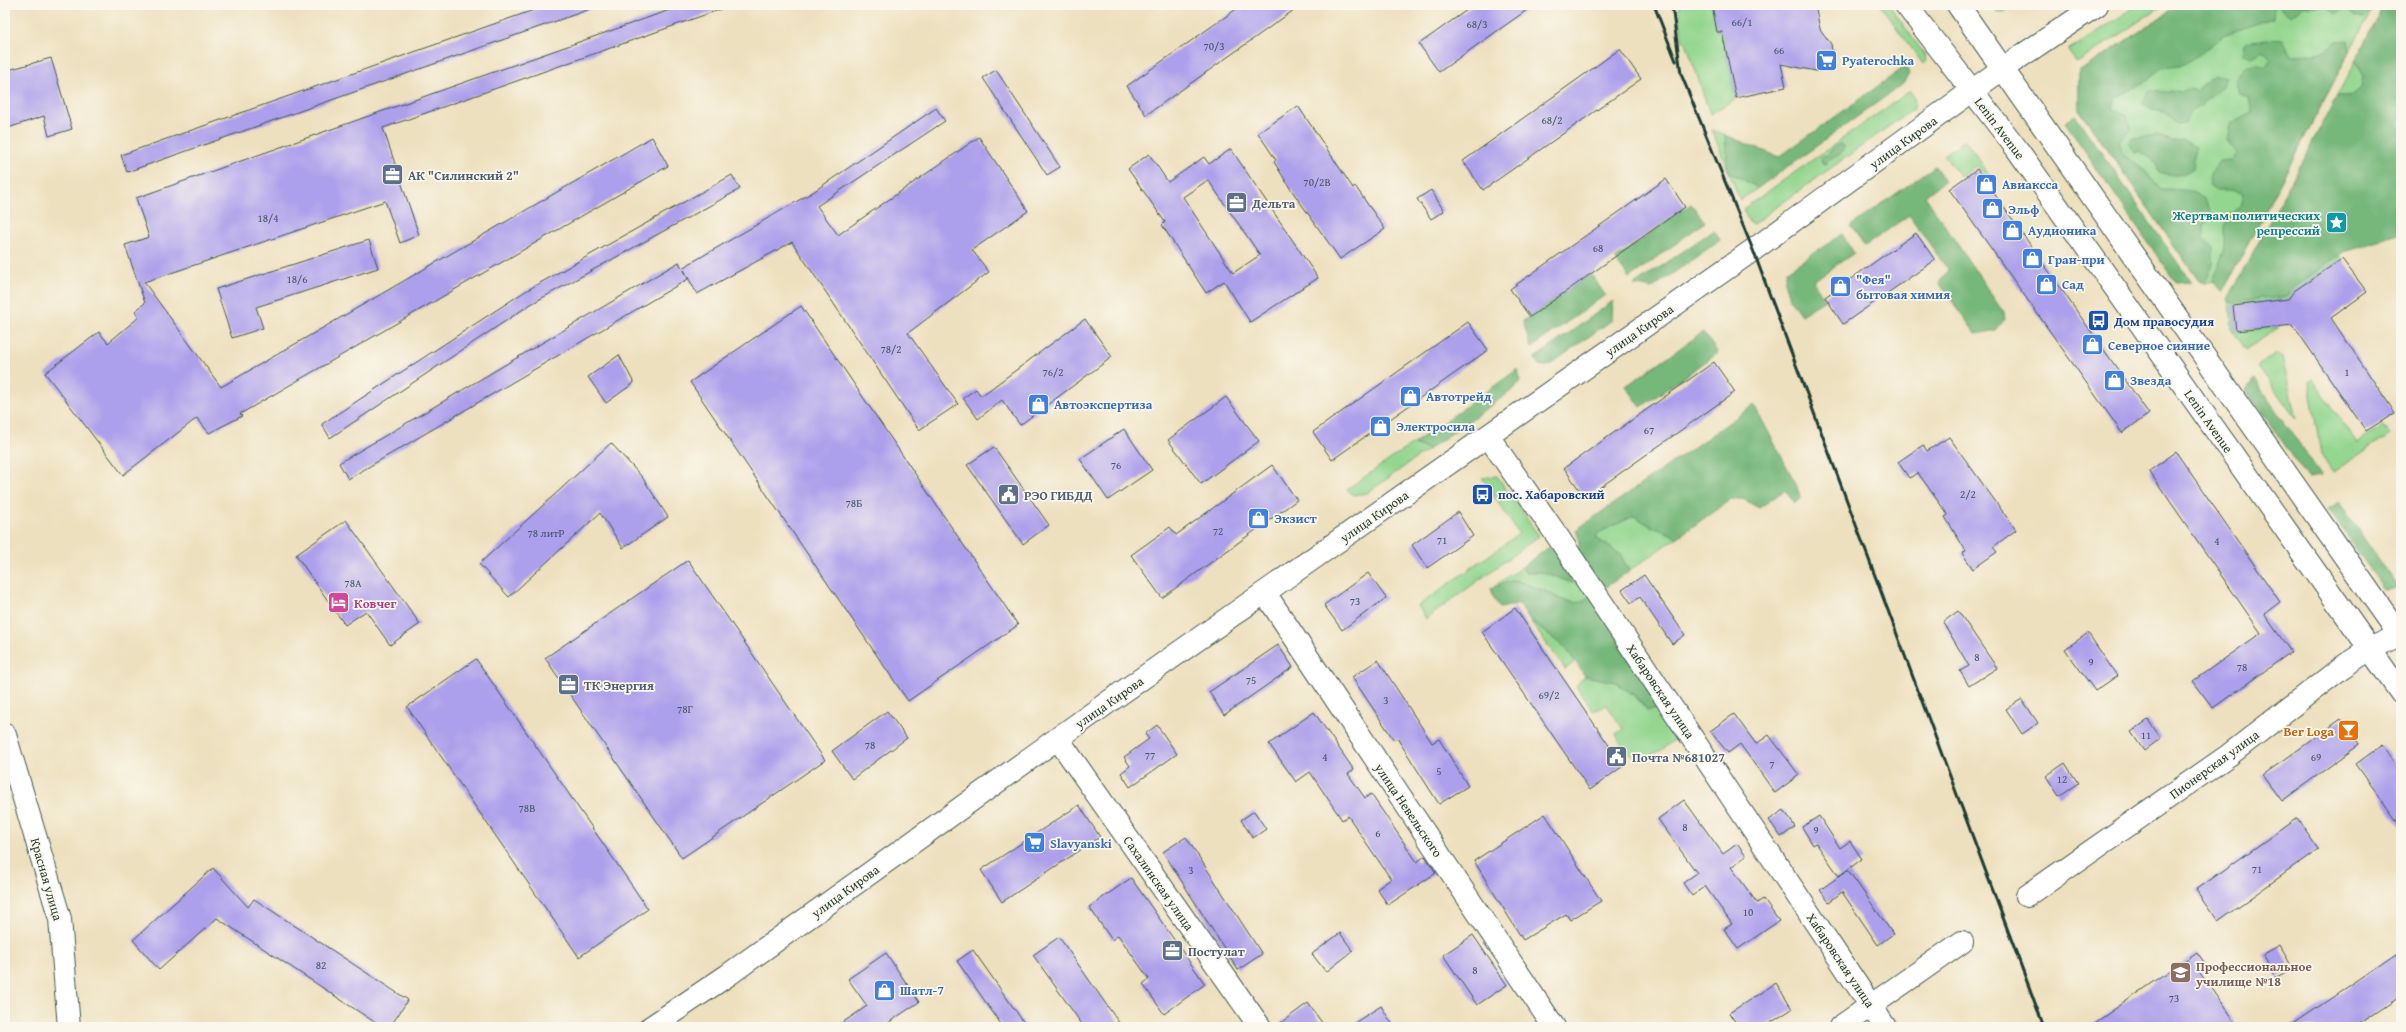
<svg xmlns="http://www.w3.org/2000/svg" width="2406" height="1032" viewBox="0 0 2406 1032" font-family="'Gentium Book Plus',serif">
	<style>
		.green { fill: #93d68f; stroke: #598a62 }
		.forest { fill: #76b77a; stroke: #4a7a57 }
		.building { fill: #ac9feb; fill-rule: evenodd }
		.lines { fill: none; stroke-linecap: round; stroke-linejoin: round }
		.minor-casing { stroke: #3e5549; stroke-width: 24 }
		.major-casing { stroke: #3e5549; stroke-width: 24 }
		.minor { stroke: #fff; stroke-width: 22 }
		.major { stroke: #fff; stroke-width: 22 }
		.rail { stroke: #1f3d34; stroke-width: 3 }
		.labels { text-anchor: middle; stroke-width: 3.5; stroke-linejoin: round; paint-order: stroke }
		.number-label { font-size: 11px; fill: #425662 }
		.shop-label { font-size: 13px; font-weight: bold; fill: #366cbe; stroke: #fbf7ec; text-anchor: start }
		.street-label { font-size: 13px; fill: #1f3d34; stroke: #fbf7ec }
		.service-label { font-size: 13px; font-weight: bold; fill: #4e5e75; stroke: #fbf7ec; text-anchor: start }
		.culture-label { font-size: 13px; font-weight: bold; fill: #0d838f; stroke: #fbf7ec; text-anchor: end }
		.transit-label { font-size: 13px; font-weight: bold; fill: #164399; stroke: #fbf7ec; text-anchor: start }
		.hotel-label { font-size: 13px; font-weight: bold; fill: #b23c85; stroke: #fbf7ec; text-anchor: start }
		.food-label { font-size: 13px; font-weight: bold; fill: #c56008; stroke: #fbf7ec; text-anchor: end }
		.education-label { font-size: 13px; font-weight: bold; fill: #785e54; stroke: #fbf7ec; text-anchor: start }
	</style>
	<rect width="100%" height="100%" fill="#fbf7ec"/>
	<filter id="ink" filterUnits="userSpaceOnUse"><feTurbulence type="fractalNoise" baseFrequency=".025" numOctaves="2"/><feDisplacementMap in="SourceGraphic" scale="8" xChannelSelector="R" yChannelSelector="G"/><feConvolveMatrix kernelMatrix="1 2 1 2 8 2 1 2 1" color-interpolation-filters="sRGB"/></filter>
	<filter id="wash" filterUnits="userSpaceOnUse"><feTurbulence type="fractalNoise" baseFrequency=".012" numOctaves="4" result="noise"/><feDisplacementMap in="SourceGraphic" scale="16" xChannelSelector="R" yChannelSelector="G"/><feGaussianBlur stdDeviation="0.9" result="paint"/><feColorMatrix in="noise" values="0 0 0 0 0 0 0 0 0 0 0 0 0 0 0 0 0 1.4 0 .05"/><feComposite in="paint" operator="in"/></filter>
	<g filter="url(#wash)">
		<rect width="100%" height="100%" fill="#ede0be"/>
		<path class="green" d="M1679 5H1712L1717 32H1722L1736 98 1710 114 1687 45 1682 39Z
			M1880 5H1889L1925 55 1926 62 1923 64Z
			M1992 5H2015L2004 12H1998Z
			M2138 5H2163L2077 63 2068 51Z
			M2179 5H2371L2372 10 2222 293 2213 281 2205 283 2199 281 2079 109V72Z
			M2355 61 2364 76 2362 88 2350 96H2337Z
			M1910 91C1915 97 1916 102 1913 109L1753 224 1749 222 1743 209Z
			M1712 130 1725 135 1728 171 1758 188 1740 200Z
			M1965 140 1991 177 1987 179 1977 165 1960 177 1944 155Z
			M2339 255 2342 259 2294 291 2288 299 2233 306 2236 331 2279 327 2246 350 2232 329 2230 303 2286 296 2292 289Z
			M2276 353 2282 357 2296 419 2258 366Z
			M2313 380 2357 443 2383 425 2390 434 2333 472 2321 454 2309 383Z
			M1413 444 1429 449 1367 493 1353 495 1347 489Z
			M1497 476 1539 536 1426 619 1418 606 1519 534 1482 478Z
			M1634 516 1651 526 1678 537 1629 571 1620 554 1596 538 1598 532Z
			M1522 567 1525 572H1543L1572 583 1578 578 1591 596 1578 603 1562 600 1545 591 1514 580 1491 588Z
			M1530 621 1566 648 1575 662 1565 669Z
			M1585 676 1616 682 1635 696 1647 710 1660 708 1677 726 1676 738 1662 750 1638 760 1623 748 1616 734 1623 729 1607 705 1593 711 1576 686Z"/>
		<path class="forest" d="M2179 5H2274L2273 18 2223 35 2200 54 2180 66 2161 68 2145 82 2116 98 2113 108 2126 115 2132 129 2119 141 2121 153 2145 171 2160 189C2183 190 2201 187 2211 212L2204 226V238L2213 248V265L2205 283 2199 281 2079 109V72Z
			M2283 5H2371L2372 10 2363 18 2355 16 2345 7 2336 14 2327 6H2304L2290 16 2281 8Z
			M2379 5H2401V233L2342 253 2292 289 2286 296 2230 303 2228 299 2337 96H2350L2362 88 2364 76 2355 61 2380 14Z
			M2266 39 2283 40 2291 56C2312 55 2322 57 2337 41L2348 40 2350 51 2222 293 2213 281 2224 251V226L2230 215 2240 206 2243 193 2230 190H2216L2209 185 2212 171 2219 161 2231 160 2237 153 2227 140 2230 124 2252 112 2249 98 2239 94 2235 80 2245 67 2256 64 2265 68 2271 60 2264 51 2252 57 2244 54 2245 42Z
			M1906 66 1909 74 1903 84 1758 188 1728 171 1725 135 1779 157Z
			M2213 75 2226 77 2223 86 2204 101 2203 105 2189 112 2185 123 2177 124 2164 112 2153 110 2142 103 2149 91 2163 92 2172 90 2182 92 2191 89 2196 91Z
			M2075 115 2191 282 2176 283 2065 122Z
			M2157 135 2171 141 2183 140 2195 147 2193 168C2182 176 2174 177 2160 172L2157 163 2140 151 2135 152 2129 143 2134 138Z
			M1840 144 1844 146V150L1839 155 1829 159 1826 164 1822 163 1821 159 1823 156 1828 155 1834 147Z
			M1935 166 1944 181 1925 196 2003 312 2004 320 1996 330 1976 334 1939 283 1948 270 1909 215 1865 246 1851 226Z
			M1691 204 1705 222 1629 278 1615 259Z
			M1714 230 1720 240 1651 289 1634 285Z
			M1842 234 1854 253 1813 281 1825 300 1801 315 1789 298 1784 282 1787 271Z
			M1591 274 1605 295 1531 348 1523 321Z
			M1613 301 1612 320 1551 364 1545 366 1539 365 1535 358Z
			M1703 332 1718 353 1641 407 1626 386Z
			M1518 369 1520 381 1514 389 1429 449 1413 444Z
			M2254 379 2322 476 2308 478 2246 390Z
			M1754 405 1796 484 1801 499 1794 503 1785 490 1759 508 1743 499H1731L1678 537 1651 526 1634 516 1598 533 1596 538 1620 554 1629 571 1603 589 1577 553 1580 542 1576 530Z
			M2339 502 2398 588 2384 589 2328 509Z
			M1555 543 1578 578 1572 583 1543 572H1525L1522 567Z
			M1514 580 1545 591 1562 600 1578 603 1591 596 1660 708 1648 710 1635 696 1616 682 1585 676 1566 648 1530 621 1519 604 1500 608 1494 599 1491 588Z"/>
		<g id="blocks">
			<path class="building" d="M548 5H595L596 7 127 172 121 155Z
				M684 5H726L727 7 383 128 419 235 400 243 385 201 144 282 221 387 652 137 668 166 240 414 242 416 209 433 197 418 123 475 45 373 99 332 108 343 139 317 135 311 145 303 125 245 149 237 136 198Z
				M1242 5H1301L1146 115 1127 86Z
				M1474 5H1534L1439 72 1419 44Z
				M1712 5H1815L1820 29 1831 44 1833 57 1828 67 1816 71 1781 64 1786 87 1736 98 1722 32H1717Z
				M1620 49 1641 79 1483 190 1463 161Z
				M51 58 72 129 49 136 44 116 5 129V71Z
				M996 70 1060 167 1047 175 983 78Z
				M1298 106 1353 188 1355 186 1385 229 1340 259 1290 188 1274 162 1276 160 1258 133Z
				M936 108 945 121 817 206 838 235 979 137 1028 211 972 250 989 272 908 333 958 404 919 430 792 242 697 294 684 270 688 279 348 479 339 463 679 262 682 268 813 192Z
				M1231 149 1318 278 1250 322 1224 281 1206 293 1162 225 1165 222 1128 169 1149 154 1168 182 1204 157 1209 164ZM1208 180 1260 255 1233 273 1183 197Z
				M1977 169 2149 414 2122 433 1949 189Z
				M732 175 740 189 531 304 330 438 322 424 524 292Z
				M1666 179 1685 207 1530 317 1510 289Z
				M1431 190 1444 211 1431 219 1417 199Z
				M1916 233 1935 260 1843 324 1825 297Z
				M369 240 378 268 256 307 263 328 232 338 216 289Z
				M2342 259 2367 292 2331 318 2395 413 2366 431 2293 325 2236 331 2233 306 2288 299 2294 291Z
				M801 306 1018 625 908 701 690 382Z
				M1085 319 1112 357 1020 425 1002 400 978 419 963 398 976 389 981 396Z
				M1468 322 1488 350 1332 460 1313 432Z
				M619 355 634 383 606 403 588 377Z
				M1714 362 1735 392 1585 498 1564 468Z
				M1226 397 1259 441 1201 484 1168 440Z
				M1124 429 1152 470 1108 500 1080 459Z
				M1949 437 2016 530 1993 547 1997 552 1973 569 1962 553 1966 551 1945 517 1948 515 1918 473 1909 478 1898 462 1923 445 1927 451Z
				M611 443 642 477 668 517 623 548 600 513 509 597 479 564Z
				M994 447 1049 525 1023 544 967 465Z
				M2176 452 2280 602 2264 614 2291 652 2213 708 2193 681 2261 633 2149 471Z
				M1272 465 1297 500 1162 598 1131 555 1170 527 1176 535Z
				M1458 512 1473 536 1427 568 1412 545Z
				M346 520 420 624 390 645 366 611 345 625 296 555Z
				M688 560 825 760 682 858 545 658Z
				M1368 573 1386 598 1342 630 1324 605Z
				M1644 575 1685 635 1672 644 1640 597 1631 603 1622 590Z
				M1515 608 1623 766 1590 790 1482 632Z
				M1958 611 1997 668 1969 686 1960 671 1969 666 1943 622Z
				M2088 633 2117 676 2095 691 2065 649Z
				M1278 645 1293 667 1224 715 1209 692Z
				M476 659 648 909 579 957 407 707Z
				M1378 660 1432 743 1439 739 1468 786 1439 804 1397 738 1394 740 1352 677Z
				M2022 699 2038 723 2022 734 2006 709Z
				M887 711 907 738 852 779 832 751Z
				M1314 712 1354 770 1348 774 1365 798 1371 794 1417 862 1425 856 1436 873 1388 905 1377 889 1391 879 1348 816 1342 820 1310 772 1296 782 1269 744Z
				M1734 714 1756 744 1769 735 1799 775 1775 793 1740 744 1728 753 1710 731Z
				M2341 719 2359 745 2282 801 2263 775Z
				M2148 720 2161 738 2144 751 2131 732Z
				M1157 725 1177 754 1130 787 1121 773 1130 766 1124 757 1149 739 1145 734Z
				M2382 745 2401 772V827L2356 764Z
				M2065 763 2078 783 2059 796 2046 776Z
				M1684 800 1723 854 1737 844 1746 856 1731 867 1757 903 1763 899 1779 921 1738 949 1724 929 1732 924 1705 886 1692 896 1683 883 1697 873 1658 819Z
				M1079 805 1100 837 1002 902 981 870Z
				M1784 810 1795 827 1781 837 1769 820Z
				M1254 811 1266 829 1253 838 1241 820Z
				M1545 814 1601 901 1570 920 1566 914 1523 940 1474 861Z
				M1819 816 1840 848 1850 841 1862 859 1839 876 1816 843 1813 845 1802 827Z
				M2297 818 2319 849 2218 921 2196 890Z
				M1186 837 1262 954 1238 970 1163 852Z
				M213 868 248 907 254 899 408 1000 390 1027H382L217 918 159 970 133 940Z
				M1848 870 1893 934 1878 945 1842 892 1829 902 1820 890Z
				M1131 878 1205 984 1164 1014 1143 984 1149 979 1118 935 1112 940 1089 907Z
				M1340 933 1353 951 1326 972 1312 954Z
				M1473 935 1507 985 1477 1005 1443 955Z
				M1059 937 1122 1027H1084L1033 955Z
				M2279 946 2292 969 2276 978 2263 955Z
				M973 950 1027 1027H1003L957 961Z
				M2197 952 2206 965 2198 970 2238 1027H2089Z
				M886 953 919 1002 882 1027H836L867 1006 848 979Z
				M2396 954 2401 962V996L2355 1027H2289Z
				M1776 983 1792 1009 1764 1027H1739L1729 1013Z
				M1308 1003 1325 1027H1275Z
				M1381 1006 1394 1027H1348Z"/>
		</g>
	</g>
	<g filter="url(#ink)">
		<use href="#blocks" fill-opacity="0" stroke="#3e5549" stroke-width="1"/>
		<g class="lines">
			<defs>
				<path id="minor" d="M1488 436 1558 537 1885 1027
					M1265 593 1554 1027
					M5 735 60 919 69 1027
					M1058 739 1260 1027
					M2027 896 2229 755 2341 668 2370 649 2401 634
					M1840 1027 1962 942"/>
				<path id="major" d="M1906 5 2017 149 2401 693
					M1958 5 2401 637
					M651 1027 728 975 1107 703 1753 250 2002 69 2097 5"/>
			</defs>
			<use href="#minor" class="minor-casing"/>
			<use href="#major" class="major-casing"/>
			<use href="#minor" class="minor"/>
			<use href="#major" class="major"/>
			<path class="rail" d="M1654 5 1676 61
				M1672 5 1681 74 1753 250 2044 1027"/>
		</g>
	</g>
	<defs>
		<symbol id="supermarket-square" viewBox="-11 -11 22 22"><rect x="-9" y="-9" width="18" height="18" rx="4" fill="#3f7fe0" stroke="#fbf7ec"/><path d="M-6-5.5h2.5l.6 2H6L4.5 2H-2.5L-4.4-4H-6ZM-1.5 3.2a1.3 1.3 0 1 0 .1 0ZM3 3.2a1.3 1.3 0 1 0 .1 0Z" fill="#fff"/></symbol>
		<symbol id="office-square" viewBox="-11 -11 22 22"><rect x="-9" y="-9" width="18" height="18" rx="4" fill="#5c6f8a" stroke="#fbf7ec"/><path d="M-6-3h4V-5.5h4V-3h4V5H-6ZM-1-4.5V-3h2v-1.5ZM-6 0V1H6V0Z" fill="#fff"/></symbol>
		<symbol id="shop-square" viewBox="-11 -11 22 22"><rect x="-9" y="-9" width="18" height="18" rx="4" fill="#3f7fe0" stroke="#fbf7ec"/><path d="M-5-2.5h2.3a2.7 3.5 0 0 1 5.4 0H5L5.5 6h-11ZM-1.5-2.5h3a1.5 2.3 0 0 0-3 0Z" fill="#fff"/></symbol>
		<symbol id="sight-square" viewBox="-11 -11 22 22"><rect x="-9" y="-9" width="18" height="18" rx="4" fill="#0f9aa8" stroke="#fbf7ec"/><path d="M0-6L1.8-2.2L6-1.7L2.9 1.2L3.7 5.4L0 3.3L-3.7 5.4L-2.9 1.2L-6-1.7L-1.8-2.2Z" fill="#fff"/></symbol>
		<symbol id="bus-square" viewBox="-11 -11 22 22"><rect x="-9" y="-9" width="18" height="18" rx="4" fill="#1a4fb4" stroke="#fbf7ec"/><path d="M-5-6H5V4H4V6H2V4H-2V6H-4V4H-5ZM-3.5-4V0h7V-4ZM-3.5 1.2v1.5H-2V1.2ZM2 1.2v1.5H3.5V1.2Z" fill="#fff"/></symbol>
		<symbol id="civic-square" viewBox="-11 -11 22 22"><rect x="-9" y="-9" width="18" height="18" rx="4" fill="#5c6f8a" stroke="#fbf7ec"/><path d="M-.6-6.5H3V-4.5H.6V-3L4-1V1h2V6H-6V1h2V-1L-.6-3ZM-1.2 2.5V6h2.4V2.5Z" fill="#fff"/></symbol>
		<symbol id="hotel-square" viewBox="-11 -11 22 22"><rect x="-9" y="-9" width="18" height="18" rx="4" fill="#d1479c" stroke="#fbf7ec"/><path d="M-6-4.5h1.5V1H6V5H4.5V3h-9V5H-6ZM-4 0a1.8 1.8 0 1 1 3.6 0ZM.5 0V-2.5h3Q6-2.5 6 0Z" fill="#fff"/></symbol>
		<symbol id="bar-square" viewBox="-11 -11 22 22"><rect x="-9" y="-9" width="18" height="18" rx="4" fill="#e8710a" stroke="#fbf7ec"/><path d="M-6-5H6L.8 .8V4.5H3.5V6h-7V4.5H-.8V.8Z" fill="#fff"/></symbol>
		<symbol id="university-square" viewBox="-11 -11 22 22"><rect x="-9" y="-9" width="18" height="18" rx="4" fill="#8d6e63" stroke="#fbf7ec"/><path d="M0-5L7-2L0 1L-7-2ZM-4 1L0 2.5L4 1V4Q0 6-4 4Z" fill="#fff"/></symbol>
	</defs>
	<g fill-rule="evenodd">
		<use href="#supermarket-square" x="1814" y="48" width="25" height="25"/>
		<use href="#office-square" x="380" y="162" width="25" height="25"/>
		<use href="#shop-square" x="1974" y="172" width="25" height="25"/>
		<use href="#office-square" x="1224" y="190" width="25" height="25"/>
		<use href="#shop-square" x="1980" y="196" width="25" height="25"/>
		<use href="#sight-square" x="2324" y="210" width="25" height="25"/>
		<use href="#shop-square" x="2000" y="218" width="25" height="25"/>
		<use href="#shop-square" x="2020" y="246" width="25" height="25"/>
		<use href="#shop-square" x="2034" y="272" width="25" height="25"/>
		<use href="#shop-square" x="1828" y="274" width="25" height="25"/>
		<use href="#bus-square" x="2086" y="308" width="25" height="25"/>
		<use href="#shop-square" x="2080" y="332" width="25" height="25"/>
		<use href="#shop-square" x="2102" y="368" width="25" height="25"/>
		<use href="#shop-square" x="1398" y="384" width="25" height="25"/>
		<use href="#shop-square" x="1026" y="392" width="25" height="25"/>
		<use href="#shop-square" x="1368" y="414" width="25" height="25"/>
		<use href="#bus-square" x="1470" y="482" width="25" height="25"/>
		<use href="#civic-square" x="996" y="482" width="25" height="25"/>
		<use href="#shop-square" x="1246" y="506" width="25" height="25"/>
		<use href="#hotel-square" x="326" y="590" width="25" height="25"/>
		<use href="#office-square" x="556" y="672" width="25" height="25"/>
		<use href="#bar-square" x="2336" y="718" width="25" height="25"/>
		<use href="#civic-square" x="1604" y="744" width="25" height="25"/>
		<use href="#supermarket-square" x="1022" y="830" width="25" height="25"/>
		<use href="#office-square" x="1160" y="938" width="25" height="25"/>
		<use href="#university-square" x="2168" y="960" width="25" height="25"/>
		<use href="#shop-square" x="872" y="978" width="25" height="25"/>
	</g>
	<g class="labels">
		<g class="number-label">
			<text x="1742" y="26">66/1</text>
			<text x="1477" y="28">68/3</text>
			<text x="1214" y="50">70/3</text>
			<text x="1779" y="54">66</text>
			<text x="1552" y="124">68/2</text>
			<text x="1317" y="186">70/2В</text>
			<text x="268" y="222">18/4</text>
			<text x="1598" y="252">68</text>
			<text x="297" y="283">18/6</text>
			<text x="891" y="353">78/2</text>
			<text x="1053" y="376">76/2</text>
			<text x="2347" y="376">1</text>
			<text x="1649" y="434">67</text>
			<text x="1116" y="469">76</text>
			<text x="1968" y="498">2/2</text>
			<text x="854" y="507">78Б</text>
			<text x="1218" y="535">72</text>
			<text x="546" y="537">78 литР</text>
			<text x="1442" y="544">71</text>
			<text x="2217" y="545">4</text>
			<text x="353" y="587">78А</text>
			<text x="1355" y="605">73</text>
			<text x="1977" y="661">8</text>
			<text x="2091" y="666">9</text>
			<text x="2242" y="671">78</text>
			<text x="1251" y="684">75</text>
			<text x="1549" y="699">69/2</text>
			<text x="1386" y="704">3</text>
			<text x="685" y="713">78Г</text>
			<text x="2146" y="739">11</text>
			<text x="870" y="749">78</text>
			<text x="1150" y="759">77</text>
			<text x="1325" y="761">4</text>
			<text x="2316" y="761">69</text>
			<text x="1772" y="768">7</text>
			<text x="1439" y="775">5</text>
			<text x="2062" y="783">12</text>
			<text x="527" y="812">78В</text>
			<text x="1685" y="831">8</text>
			<text x="1816" y="834">9</text>
			<text x="1378" y="837">6</text>
			<text x="2257" y="873">71</text>
			<text x="1191" y="874">3</text>
			<text x="1748" y="916">10</text>
			<text x="321" y="969">82</text>
			<text x="1475" y="974">8</text>
			<text x="2174" y="1002">73</text>
		</g>
		<g class="shop-label">
			<text x="1842" y="65">Pyaterochka</text>
			<text x="2002" y="189">Авиаксса</text>
			<text x="2008" y="214">Эльф</text>
			<text x="2028" y="235">Аудионика</text>
			<text x="2048" y="264">Гран-при</text>
			<text x="1856" y="284">"Фея"<tspan x="1856" dy="15">бытовая химия</tspan></text>
			<text x="2062" y="289">Сад</text>
			<text x="2108" y="350">Северное сияние</text>
			<text x="2130" y="385">Звезда</text>
			<text x="1426" y="401">Автотрейд</text>
			<text x="1054" y="409">Автоэкспертиза</text>
			<text x="1396" y="431">Электросила</text>
			<text x="1274" y="523">Экзист</text>
			<text x="1050" y="848">Slavyanski</text>
			<text x="900" y="995">Шатл-7</text>
		</g>
		<g class="street-label">
			<text transform="translate(2000 128) rotate(53)" y="5">Lenin Avenue</text>
			<text transform="translate(1903 142) rotate(-36)" y="5">улица Кирова</text>
			<text transform="translate(1639 330) rotate(-35)" y="5">улица Кирова</text>
			<text transform="translate(2209 421) rotate(55)" y="5">Lenin Avenue</text>
			<text transform="translate(1374 516) rotate(-35)" y="5">улица Кирова</text>
			<text transform="translate(1661 691) rotate(56)" y="5">Хабаровская улица</text>
			<text transform="translate(1109 702) rotate(-35)" y="5">улица Кирова</text>
			<text transform="translate(2214 764) rotate(-36)" y="5">Пионерская улица</text>
			<text transform="translate(1409 810) rotate(56)" y="5">улица Невельского</text>
			<text transform="translate(47 879) rotate(74)" y="5">Красная улица</text>
			<text transform="translate(1159 883) rotate(55)" y="5">Сахалинская улица</text>
			<text transform="translate(845 891) rotate(-36)" y="5">улица Кирова</text>
			<text transform="translate(1841 960) rotate(56)" y="5">Хабаровская улица</text>
		</g>
		<g class="service-label">
			<text x="408" y="180">АК "Силинский 2"</text>
			<text x="1252" y="208">Дельта</text>
			<text x="1024" y="500">РЭО ГИБДД</text>
			<text x="584" y="690">ТК Энергия</text>
			<text x="1632" y="762">Почта №681027</text>
			<text x="1188" y="956">Постулат</text>
		</g>
		<g class="culture-label">
			<text x="2320" y="220">Жертвам политических<tspan x="2320" dy="15">репрессий</tspan></text>
		</g>
		<g class="transit-label">
			<text x="2114" y="326">Дом правосудия</text>
			<text x="1498" y="499">пос. Хабаровский</text>
		</g>
		<g class="hotel-label">
			<text x="354" y="608">Ковчег</text>
		</g>
		<g class="food-label">
			<text x="2334" y="736">Ber Loga</text>
		</g>
		<g class="education-label">
			<text x="2196" y="971">Профессиональное<tspan x="2196" dy="15">училище №18</tspan></text>
		</g>
	</g>
	<rect width="2406" height="1032" fill="none" stroke="#fbf7ec" stroke-width="20"/>
</svg>
